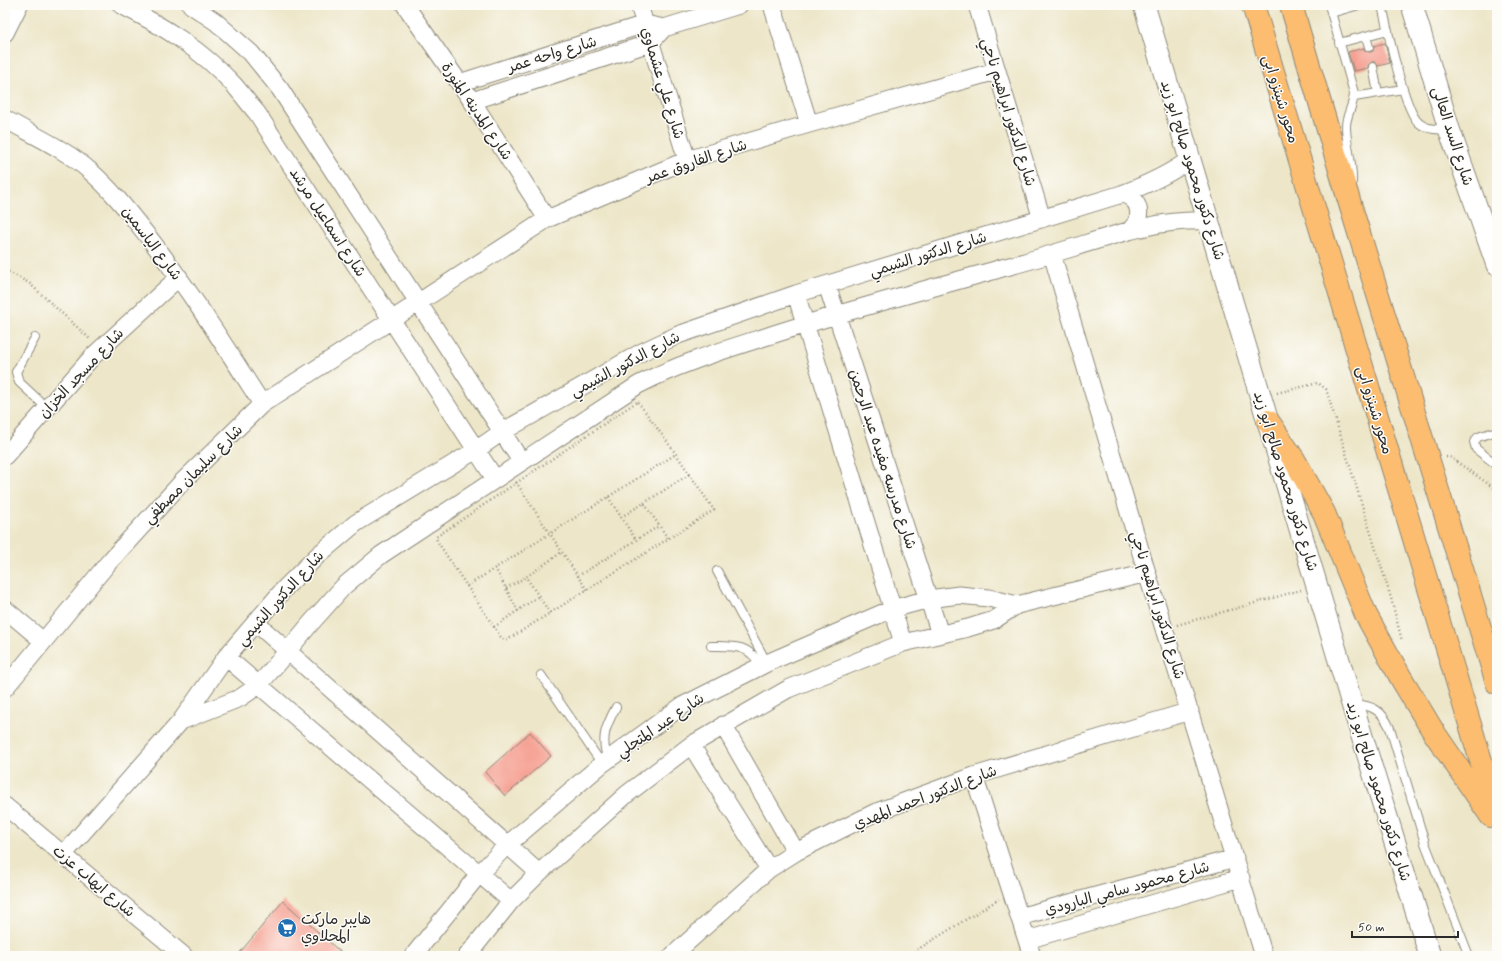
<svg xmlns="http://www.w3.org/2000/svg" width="1502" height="961" viewBox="0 0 1502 961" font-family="Mynerve,'Playpen Sans Arabic',sans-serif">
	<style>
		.building { fill: #f59c8e }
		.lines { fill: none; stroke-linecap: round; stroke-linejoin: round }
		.service-casing { stroke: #8c887a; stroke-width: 10 }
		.minor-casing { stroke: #8c887a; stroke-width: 19 }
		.tertiary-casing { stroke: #8c887a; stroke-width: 23 }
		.primary-casing { stroke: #8c887a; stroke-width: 24 }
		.path { stroke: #8c887a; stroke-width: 2.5; stroke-dasharray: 1 3; stroke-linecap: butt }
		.service { stroke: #fff; stroke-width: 8 }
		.minor { stroke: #fff; stroke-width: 17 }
		.tertiary { stroke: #fff; stroke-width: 21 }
		.primary { stroke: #fcbd6f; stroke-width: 22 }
		.labels { text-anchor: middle; stroke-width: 3; stroke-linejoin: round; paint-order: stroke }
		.street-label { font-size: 15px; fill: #2b2b2b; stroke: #fdfcf7 }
		.poi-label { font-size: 15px; fill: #2b2b2b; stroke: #fdfcf7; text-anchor: start }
	</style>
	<rect width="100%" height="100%" fill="#fdfcf7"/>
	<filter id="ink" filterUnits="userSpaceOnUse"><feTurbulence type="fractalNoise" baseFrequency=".025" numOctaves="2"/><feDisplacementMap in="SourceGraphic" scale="8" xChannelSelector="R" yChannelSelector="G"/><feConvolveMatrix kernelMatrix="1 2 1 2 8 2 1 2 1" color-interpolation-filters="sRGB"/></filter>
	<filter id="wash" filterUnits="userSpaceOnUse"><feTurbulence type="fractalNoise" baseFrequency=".012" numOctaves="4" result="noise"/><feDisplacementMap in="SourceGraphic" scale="16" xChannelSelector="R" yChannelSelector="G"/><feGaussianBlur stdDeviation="0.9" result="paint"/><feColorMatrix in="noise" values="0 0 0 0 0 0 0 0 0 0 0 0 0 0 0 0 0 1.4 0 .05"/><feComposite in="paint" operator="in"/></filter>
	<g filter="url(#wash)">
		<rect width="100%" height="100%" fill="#ede6c9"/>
		<g id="blocks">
			<path class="building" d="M1385 43 1390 63 1378 66 1375 62H1372L1368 65V68L1354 71 1348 52 1364 48 1365 51 1370 52 1373 51 1374 46Z
				M530 732 551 756 505 796 485 772Z
				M283 901 345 956H237Z"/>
		</g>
	</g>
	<g filter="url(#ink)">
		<use href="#blocks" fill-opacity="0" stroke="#8c887a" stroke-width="1"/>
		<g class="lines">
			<defs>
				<path id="service" d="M1329 5 1354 93C1354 105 1346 115 1346 126 1346 145 1353 163 1352 182
					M1382 5C1387 27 1404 111 1419 123 1427 130 1438 130 1448 129
					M1331 13 1359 5
					M1366 36 1369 47
					M1339 43 1388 30
					M1373 67 1378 93
					M1354 97 1403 89
					M35 338 16 372 19 382 47 408
					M1497 431 1478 437 1474 442 1476 449 1497 465
					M717 571 767 663
					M711 646C733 646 749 644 761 666
					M541 675 602 764
					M1353 704C1372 705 1382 710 1390 728L1425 843 1469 956
					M608 760C600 738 606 726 616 707"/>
				<path id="minor" d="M121 5C163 26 202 50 234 85 242 94 249 104 257 113L495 479
					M191 5 216 22 251 53 280 89 521 461
					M405 5 472 101 547 219
					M639 5 687 160
					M772 5 809 124
					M977 5 1042 219
					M5 33 19 5
					M459 83 645 24 664 28 739 5
					M472 101 650 43 664 28
					M5 119C33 135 65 149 90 171 113 191 131 215 150 239 191 292 226 348 262 404
					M1122 194C1140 198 1144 217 1131 229
					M1052 254 1147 573 1264 956
					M827 285 940 634
					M796 294 903 643
					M5 456 93 356 179 277
					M5 609 43 641
					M256 623 539 873
					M226 657 511 901
					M5 688 109 562 183 481 262 404 547 219 687 160 809 124 996 71
					M181 721 240 698 259 685 311 623 344 586 381 555 638 385C678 364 721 351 765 337 844 311 925 290 1006 267 1029 261 1052 254 1075 247 1120 233 1160 219 1208 221
					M723 725 796 852
					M691 745 769 869
					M974 776 1032 956
					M5 806 184 956
					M63 855 181 721 226 657 284 589 317 556 356 523 476 450 502 432 642 352 678 335 796 294 1122 194C1146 185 1168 175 1189 160
					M1019 917 1235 858
					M1027 940 1241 878
					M413 956 479 874 507 845 602 764 682 706 767 663 892 609 929 599 959 595 989 598 1017 605
					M467 956 511 901 539 873 627 794 691 745 788 689 903 643 968 628 994 620 1017 605 1147 573
					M672 956 769 869 796 852 874 813 974 776 1190 711"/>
				<path id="tertiary" d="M1144 5 1352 704 1430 956
					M1412 5 1449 129 1497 265"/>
				<path id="primary" d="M1253 5 1497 814
					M1291 5 1347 194 1497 683
					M1268 421 1295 461 1324 513 1366 615 1401 678 1433 731 1491 816"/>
			</defs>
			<use href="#service" class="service-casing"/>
			<use href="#minor" class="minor-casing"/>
			<use href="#tertiary" class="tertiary-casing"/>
			<use href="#primary" class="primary-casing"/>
			<path class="path" d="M5 270 29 283 90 339
				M1277 393 1318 383 1326 389 1391 598 1402 641
				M638 402 676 454 714 510 507 640 502 639 437 541 436 537 635 403Z
				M1446 457H1450L1497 490
				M516 482 587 590
				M608 497 636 540
				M644 503 690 474
				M621 517 644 503 669 540
				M495 568 518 611
				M1497 571 1493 585 1497 599
				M578 576 659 526
				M467 586 676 454
				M506 588 526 577
				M550 613 526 577 562 552
				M1177 625 1301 590
				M494 627 539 596
				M907 956 999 899"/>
			<use href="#service" class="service"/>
			<use href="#minor" class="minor"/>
			<use href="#tertiary" class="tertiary"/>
			<use href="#primary" class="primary"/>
		</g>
	</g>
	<defs>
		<symbol id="supermarket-disc" viewBox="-11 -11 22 22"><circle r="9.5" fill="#1f6fb2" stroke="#fdfcf7"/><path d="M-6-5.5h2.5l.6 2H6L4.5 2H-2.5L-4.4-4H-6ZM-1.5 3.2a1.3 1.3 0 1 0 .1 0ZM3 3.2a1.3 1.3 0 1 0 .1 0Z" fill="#fff"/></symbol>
	</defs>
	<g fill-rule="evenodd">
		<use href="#supermarket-disc" x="276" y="917" width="22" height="22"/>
	</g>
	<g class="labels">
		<g class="street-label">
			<text transform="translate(552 54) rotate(-17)" y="5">شارع واحه عمر</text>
			<text transform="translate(663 83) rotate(73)" y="5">شارع علي عشماوي</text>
			<text transform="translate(1281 99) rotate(73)" y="5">محور شينزو ابى</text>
			<text transform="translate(477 111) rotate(56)" y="5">شارع المدينه المنورة</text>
			<text transform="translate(1009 112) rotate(73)" y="5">شارع الدكتور ابراهيم ناجي</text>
			<text transform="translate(1453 136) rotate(72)" y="5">شارع السد العالى</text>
			<text transform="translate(696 161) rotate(-19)" y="5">شارع الفاروق عمر</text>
			<text transform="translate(1193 170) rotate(73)" y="5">شارع دكتور محمود صالح ابو زيد</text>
			<text transform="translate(328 222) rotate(57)" y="5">شارع اسماعيل مرشد</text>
			<text transform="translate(152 243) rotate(53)" y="5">شارع الياسمين</text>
			<text transform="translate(928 254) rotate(-17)" y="5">شارع الدكتور الشيمي</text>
			<text transform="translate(625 364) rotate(-28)" y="5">شارع الدكتور الشيمي</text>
			<text transform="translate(81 373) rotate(-47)" y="5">شارع مسجد الخزان</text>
			<text transform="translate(1375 410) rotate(73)" y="5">محور شينزو ابى</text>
			<text transform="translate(883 459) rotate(72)" y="5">شارع مدرسه مفيده عبد الرحمن</text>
			<text transform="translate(193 474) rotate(-45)" y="5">شارع سليمان مصطفي</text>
			<text transform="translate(1286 481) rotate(73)" y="5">شارع دكتور محمود صالح ابو زيد</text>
			<text transform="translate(280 598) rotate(-48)" y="5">شارع الدكتور الشيمي</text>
			<text transform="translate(1158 605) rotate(73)" y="5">شارع الدكتور ابراهيم ناجي</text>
			<text transform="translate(660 725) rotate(-34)" y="5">شارع عبد المتجلي</text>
			<text transform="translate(1379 791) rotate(73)" y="5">شارع دكتور محمود صالح ابو زيد</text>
			<text transform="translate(925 797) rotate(-21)" y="5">شارع الدكتور احمد المهدي</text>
			<text transform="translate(94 881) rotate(40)" y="5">شارع ايهاب عزت</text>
			<text transform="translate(1127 888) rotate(-15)" y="5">شارع محمود سامي البارودي</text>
		</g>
		<g class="poi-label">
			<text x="301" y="924">هايبر ماركت<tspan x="301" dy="17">المحلاوي</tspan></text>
		</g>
	</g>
	<rect width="1502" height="961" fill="none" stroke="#fdfcf7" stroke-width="20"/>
	<path d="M1352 931v6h106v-6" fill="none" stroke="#2b2b2b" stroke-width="2"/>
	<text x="1358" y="931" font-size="12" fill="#2b2b2b" stroke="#fdfcf7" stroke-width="3" paint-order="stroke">50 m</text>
</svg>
